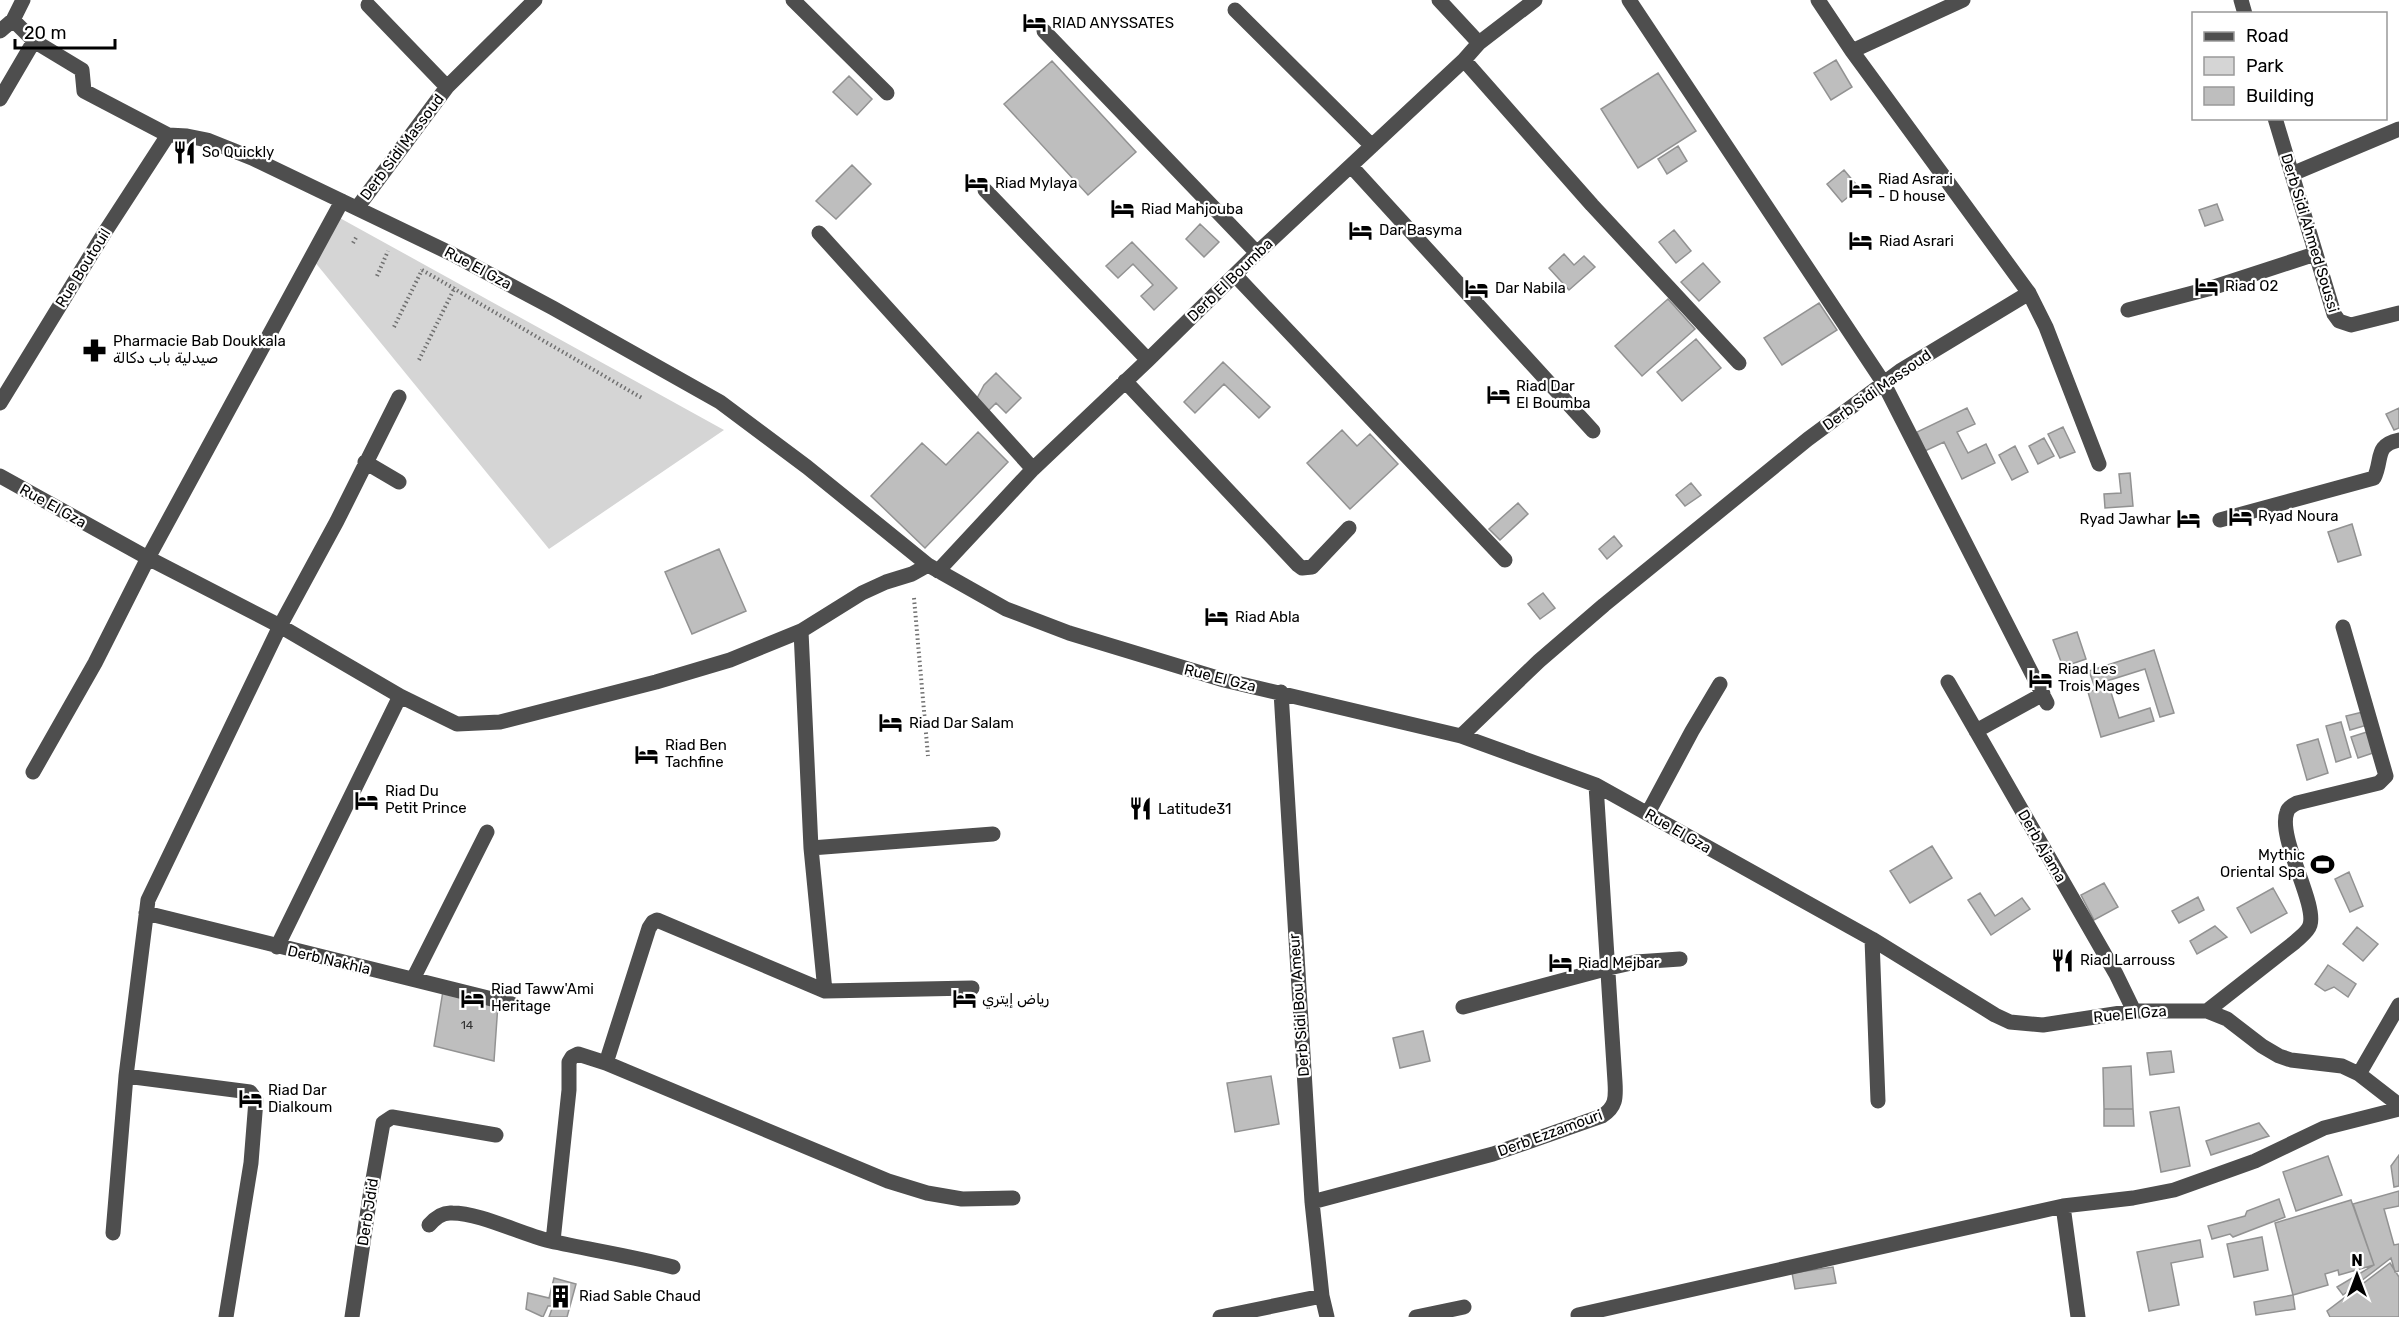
<svg xmlns="http://www.w3.org/2000/svg" width="2399" height="1317" viewBox="0 0 2399 1317" font-family="Rubik,Cairo,sans-serif">
	<style>
		.green { fill: #d5d5d5 }
		.building { fill: #bebebe; stroke: #929292; stroke-width: 1.5 }
		.lines { fill: none; stroke-linecap: round; stroke-linejoin: round }
		.path { stroke: #707070; stroke-width: 4; stroke-dasharray: 1.5 3; stroke-linecap: butt }
		.minor { stroke: #4e4e4e; stroke-width: 15 }
		.labels { text-anchor: middle; stroke-width: 4.5; stroke-linejoin: round; paint-order: stroke }
		.number-label { font-size: 12px; fill: #303030 }
		.poi-label { font-size: 15px; fill: #000; stroke: #fff; text-anchor: start }
		.street-label { font-size: 15px; fill: #000; stroke: #fff }
	</style>
	<rect width="100%" height="100%" fill="#fff"/>
	<path class="green" d="M338 217 724 430 549 549 314 261Z"/>
	<path class="building" d="M1836 60 1852 87 1831 100 1814 73Z
		M1052 61 1136 152 1088 195 1004 104Z
		M1658 73 1696 131 1638 168 1601 109Z
		M849 76 872 99 857 115 833 92Z
		M1678 146 1687 161 1667 174 1658 159Z
		M852 165 871 184 836 219 816 201Z
		M1844 170 1859 188 1842 202 1827 184Z
		M2217 204 2223 220 2205 226 2199 210Z
		M1200 224 1219 242 1204 257 1186 239Z
		M1674 230 1691 251 1676 263 1659 242Z
		M1132 242 1177 288 1154 310 1141 296 1153 285 1133 264 1118 278 1106 266Z
		M1564 254 1574 265 1584 256 1595 267 1569 290 1549 268Z
		M1703 263 1720 282 1699 301 1681 282Z
		M1668 299 1695 329 1642 376 1615 346Z
		M1819 303 1837 330 1782 365 1764 338Z
		M1696 339 1721 368 1682 401 1657 372Z
		M1223 362 1270 407 1259 418 1224 384 1195 413 1184 402Z
		M996 373 1021 398 1006 413 996 403 986 413 975 402 984 385Z
		M1967 408 1975 424 1957 432 1968 453 1986 444 1995 463 1962 479 1944 442 1925 451 1917 432Z
		M2399 408V428L2394 430 2386 414Z
		M2063 427 2075 452 2060 458 2048 434Z
		M1342 430 1357 446 1370 434 1398 464 1350 509 1307 463Z
		M978 432 1008 462 925 548 871 496 922 443 946 465Z
		M2044 438 2054 456 2038 464 2029 446Z
		M2015 446 2028 472 2012 480 1999 455Z
		M2130 473 2133 506 2105 508 2104 494 2121 493 2119 474Z
		M1691 483 1701 495 1685 506 1676 495Z
		M1518 503 1528 514 1500 540 1489 529Z
		M2352 524 2361 555 2338 562 2328 532Z
		M1614 536 1622 546 1607 559 1599 549Z
		M719 549 746 611 692 634 665 572Z
		M1543 593 1555 608 1540 619 1528 604Z
		M2077 632 2086 659 2063 667 2053 640Z
		M2154 650 2174 713 2160 717 2145 669 2094 685 2089 671Z
		M2109 686 2119 718 2150 708 2154 721 2101 737 2088 692Z
		M2363 712 2367 725 2350 730 2346 716Z
		M2341 722 2351 757 2336 762 2326 726Z
		M2370 731 2376 752 2358 758 2351 737Z
		M2318 739 2328 773 2307 780 2297 745Z
		M1932 846 1952 878 1910 903 1890 871Z
		M2349 872 2363 906 2350 912 2335 879Z
		M2104 883 2118 907 2094 920 2081 895Z
		M2273 888 2287 913 2251 933 2237 908Z
		M1980 893 1995 916 2022 898 2030 909 1991 935 1968 900Z
		M2198 897 2204 910 2179 923 2172 911Z
		M2215 926 2227 937 2197 954 2190 941Z
		M2357 927 2378 944 2363 961 2343 944Z
		M2328 965 2356 984 2348 997 2334 987 2325 991 2315 984Z
		M443 991 498 1004 494 1061 434 1046Z
		M1423 1031 1430 1061 1400 1068 1393 1038Z
		M2171 1051 2174 1072 2150 1075 2147 1053Z
		M2131 1066 2133 1109H2104L2103 1068Z
		M1271 1076 1279 1124 1235 1132 1227 1083Z
		M2179 1107 2190 1166 2161 1172 2150 1112Z
		M2104 1109H2133L2134 1126H2104Z
		M2259 1123 2269 1136 2211 1155 2206 1141Z
		M2399 1155V1186L2394 1187 2391 1166Z
		M2328 1156 2342 1195 2296 1211 2283 1172Z
		M2399 1191V1206L2384 1209 2394 1245 2399 1244V1271L2395 1272 2391 1258 2343 1295 2337 1287 2374 1265 2353 1204Z
		M2279 1199 2285 1217 2233 1237 2230 1234 2212 1239 2208 1226 2245 1216 2247 1211Z
		M2351 1200 2374 1265 2339 1275 2338 1270 2325 1274 2328 1285 2293 1295 2275 1223Z
		M2262 1237 2268 1270 2234 1277 2227 1244Z
		M2200 1240 2203 1257 2171 1263 2179 1305 2149 1311 2137 1252Z
		M2390 1263 2399 1277V1317H2330L2327 1311Z
		M1833 1267 1836 1283 1795 1289 1792 1273Z
		M554 1278 576 1284 567 1317H549L553 1306H548L543 1317 526 1309 528 1293 549 1298Z
		M2293 1295 2295 1309 2256 1315 2254 1302Z"/>
	<g class="lines">
		<path class="path" d="M353 243 357 236
			M422 270 642 398
			M377 276 388 251
			M394 327 422 270
			M419 360 455 287
			M914 598 928 756"/>
		<path class="minor" d="M793 0 887 93
			M1439 0 1479 43
			M1629 0 1883 382 2047 703
			M2241 0 2245 14
			M368 5 447 87
			M1235 10 1372 146
			M13 20 34 41 82 70 84 91 168 135 187 136 207 140 252 158 452 254 553 308 720 402 807 467 928 565 1006 609 1069 633 1224 680 1461 736 1596 785 1872 939 1995 1015 2010 1022 2043 1025 2134 1011H2207L2227 1019 2262 1046 2279 1056 2291 1060 2342 1066 2359 1074 2399 1105
			M0 31 13 20 23 0
			M1044 31 1257 253
			M1852 51 1963 0
			M1464 60 1592 205 1739 363
			M0 99 34 41
			M2275 118 2334 314 2339 321 2351 325 2399 313
			M1351 166 1593 431
			M2292 174 2399 129
			M985 190 1148 360
			M357 208 447 87 535 0
			M819 233 1033 469
			M1235 275 1505 560
			M2029 293 2046 327 2099 464
			M2128 310 2208 289 2315 254
			M1125 381 1298 565 1302 568 1312 567 1349 528
			M0 403 105 232 168 135
			M365 462 399 482
			M0 476 148 558 280 626 400 696 457 724 500 722 656 682 730 660 801 631 862 593 886 582 912 574 928 565
			M2220 520 2374 478C2383 460 2374 445 2399 440
			M938 571 1033 469 1148 360 1257 253 1464 60 1479 43 1535 0
			M1948 682 2116 974 2134 1011
			M1281 692 1312 1202 1322 1296 1327 1317
			M1976 731 2043 694
			M1461 736 1539 661 1604 605 1808 439 1900 371 2029 293 1852 51 1818 0
			M33 772 95 663 148 558 342 201
			M1648 813 1692 731 1720 684
			M811 848 993 834
			M146 913 512 1004
			M1872 939 1878 1101
			M277 947 400 696
			M413 979 487 832
			M825 991 972 988
			M1463 1007 1609 968 1636 962 1680 959
			M2207 1011 2295 942C2300 937 2308 932 2310 925 2317 903 2277 837 2287 812 2288 808 2293 805 2297 803L2379 783 2386 776 2343 627
			M606 1063 649 928 653 922 657 920 825 991 811 848 801 631
			M2359 1074 2399 1005
			M126 1076 250 1092 256 1100 251 1163 226 1317
			M1312 1202 1493 1154 1602 1116C1616 1107 1616 1098 1615 1082L1596 785
			M2063 1206 2078 1317
			M429 1225C435 1218 442 1212 452 1213 481 1213 520 1234 550 1241 591 1250 632 1256 673 1267
			M113 1233 126 1076 148 900 280 626 337 521 399 397
			M553 1241 569 1090V1062L572 1057 578 1054 606 1063 888 1181 927 1193 962 1199 1013 1198
			M1578 1315 2063 1206 2133 1198 2174 1190 2255 1161 2324 1128 2399 1109
			M352 1317 370 1196 383 1123 392 1117 496 1135
			M1220 1317 1322 1296
			M1416 1317 1464 1307"/>
	</g>
	<defs>
		<symbol id="hotel-bare" viewBox="-9 -9 18 18"><path d="M-6-4.5h1.5V1H6V5H4.5V3h-9V5H-6ZM-4 0a1.8 1.8 0 1 1 3.6 0ZM.5 0V-2.5h3Q6-2.5 6 0Z" fill="#000" stroke="#fff" stroke-width="2.5" paint-order="stroke"/></symbol>
		<symbol id="restaurant-bare" viewBox="-9 -9 18 18"><path d="M-5-6h1v4h1v-4h1v4h1v-4h1v5L-1.5 .5V6h-2V.5L-5-1ZM5-6V6H3V1.5H1.5Q1.5-4 5-6Z" fill="#000" stroke="#fff" stroke-width="2.5" paint-order="stroke"/></symbol>
		<symbol id="pharmacy-bare" viewBox="-9 -9 18 18"><path d="M-2-6h4v4h4v4h-4v4h-4v-4h-4v-4h4Z" fill="#000" stroke="#fff" stroke-width="2.5" paint-order="stroke"/></symbol>
		<symbol id="stadium-bare" viewBox="-9 -9 18 18"><path d="M0-5a6.5 5 0 1 0 0 10a6.5 5 0 1 0 0-10ZM-3.5-1.8h7v3.6h-7Z" fill="#000" stroke="#fff" stroke-width="2.5" paint-order="stroke"/></symbol>
		<symbol id="building-bare" viewBox="-9 -9 18 18"><path d="M-4-6H4V6H1V3H-1V6H-4ZM-2.5-4.3h1.7v1.8h-1.7ZM.8-4.3h1.7v1.8H.8ZM-2.5-1h1.7V.8h-1.7ZM.8-1h1.7V.8H.8Z" fill="#000" stroke="#fff" stroke-width="2.5" paint-order="stroke"/></symbol>
	</defs>
	<g fill-rule="evenodd">
		<use href="#hotel-bare" x="1018" y="6" width="33" height="33"/>
		<use href="#restaurant-bare" x="168" y="136" width="33" height="33"/>
		<use href="#hotel-bare" x="960" y="166" width="33" height="33"/>
		<use href="#hotel-bare" x="1844" y="172" width="33" height="33"/>
		<use href="#hotel-bare" x="1106" y="192" width="33" height="33"/>
		<use href="#hotel-bare" x="1344" y="214" width="33" height="33"/>
		<use href="#hotel-bare" x="1844" y="224" width="33" height="33"/>
		<use href="#hotel-bare" x="2190" y="270" width="33" height="33"/>
		<use href="#hotel-bare" x="1460" y="272" width="33" height="33"/>
		<use href="#pharmacy-bare" x="78" y="334" width="33" height="33"/>
		<use href="#hotel-bare" x="1482" y="378" width="33" height="33"/>
		<use href="#hotel-bare" x="2224" y="500" width="33" height="33"/>
		<use href="#hotel-bare" x="2172" y="502" width="33" height="33"/>
		<use href="#hotel-bare" x="1200" y="600" width="33" height="33"/>
		<use href="#hotel-bare" x="2024" y="662" width="33" height="33"/>
		<use href="#hotel-bare" x="874" y="706" width="33" height="33"/>
		<use href="#hotel-bare" x="630" y="738" width="33" height="33"/>
		<use href="#hotel-bare" x="350" y="784" width="33" height="33"/>
		<use href="#restaurant-bare" x="1124" y="792" width="33" height="33"/>
		<use href="#stadium-bare" x="2306" y="848" width="33" height="33"/>
		<use href="#restaurant-bare" x="2046" y="944" width="33" height="33"/>
		<use href="#hotel-bare" x="1544" y="946" width="33" height="33"/>
		<use href="#hotel-bare" x="456" y="982" width="33" height="33"/>
		<use href="#hotel-bare" x="948" y="982" width="33" height="33"/>
		<use href="#hotel-bare" x="234" y="1082" width="33" height="33"/>
		<use href="#building-bare" x="544" y="1280" width="33" height="33"/>
	</g>
	<g class="labels">
		<g class="number-label">
			<text x="467" y="1029">14</text>
		</g>
		<g class="poi-label">
			<text x="1052" y="28">RIAD ANYSSATES</text>
			<text x="202" y="157">So Quickly</text>
			<text x="1878" y="184">Riad Asrari<tspan x="1878" dy="17">- D house</tspan></text>
			<text x="995" y="188">Riad Mylaya</text>
			<text x="1141" y="214">Riad Mahjouba</text>
			<text x="1379" y="235">Dar Basyma</text>
			<text x="1879" y="246">Riad Asrari</text>
			<text x="2225" y="291">Riad O2</text>
			<text x="1495" y="293">Dar Nabila</text>
			<text x="113" y="346">Pharmacie Bab Doukkala<tspan x="113" dy="17">صيدلية باب دكالة</tspan></text>
			<text x="1516" y="391">Riad Dar<tspan x="1516" dy="17">El Boumba</tspan></text>
			<text x="2258" y="521">Ryad Noura</text>
			<text x="2171" y="524" text-anchor="end">Ryad Jawhar</text>
			<text x="1235" y="622">Riad Abla</text>
			<text x="2058" y="674">Riad Les<tspan x="2058" dy="17">Trois Mages</tspan></text>
			<text x="909" y="728">Riad Dar Salam</text>
			<text x="665" y="750">Riad Ben<tspan x="665" dy="17">Tachfine</tspan></text>
			<text x="385" y="796">Riad Du<tspan x="385" dy="17">Petit Prince</tspan></text>
			<text x="1158" y="814">Latitude31</text>
			<text x="2305" y="860" text-anchor="end">Mythic<tspan x="2305" dy="17">Oriental Spa</tspan></text>
			<text x="2080" y="965">Riad Larrouss</text>
			<text x="1578" y="968">Riad Mejbar</text>
			<text x="491" y="994">Riad Taww'Ami<tspan x="491" dy="17">Heritage</tspan></text>
			<text x="982" y="1004">رياض إيتري</text>
			<text x="268" y="1095">Riad Dar<tspan x="268" dy="17">Dialkoum</tspan></text>
			<text x="579" y="1301">Riad Sable Chaud</text>
		</g>
		<g class="street-label">
			<text transform="translate(402 147) rotate(-53)" y="5">Derb Sidi Massoud</text>
			<text transform="translate(2310 233) rotate(73)" y="5">Derb Sidi Ahmed Soussi</text>
			<text transform="translate(83 268) rotate(-58)" y="5">Rue Boutouil</text>
			<text transform="translate(478 268) rotate(28)" y="5">Rue El Gza</text>
			<text transform="translate(1230 280) rotate(-44)" y="5">Derb El Boumba</text>
			<text transform="translate(1877 390) rotate(-35)" y="5">Derb Sidi Massoud</text>
			<text transform="translate(53 506) rotate(29)" y="5">Rue El Gza</text>
			<text transform="translate(1220 678) rotate(14)" y="5">Rue El Gza</text>
			<text transform="translate(1678 831) rotate(30)" y="5">Rue El Gza</text>
			<text transform="translate(2042 846) rotate(60)" y="5">Derb Ajama</text>
			<text transform="translate(329 960) rotate(13)" y="5">Derb Nakhla</text>
			<text transform="translate(1299 1005) rotate(-94)" y="5">Derb Sidi Bou Ameur</text>
			<text transform="translate(2130 1014) rotate(-5)" y="5">Rue El Gza</text>
			<text transform="translate(1550 1133) rotate(-20)" y="5">Derb Ezzamouri</text>
			<text transform="translate(368 1212) rotate(-81)" y="5">Derb Jdid</text>
		</g>
	</g>
	<rect x="2192" y="12" width="195" height="108" fill="#ffffff" stroke="#999999" stroke-width="1.5"/>
	<rect x="2204" y="32" width="30" height="9" fill="#4e4e4e" stroke="#999999" stroke-width="1.5"/>
	<text x="2246" y="42" font-size="18" fill="#000000">Road</text>
	<rect x="2204" y="57" width="30" height="18" fill="#d5d5d5" stroke="#999999" stroke-width="1.5"/>
	<text x="2246" y="72" font-size="18" fill="#000000">Park</text>
	<rect x="2204" y="87" width="30" height="18" fill="#bebebe" stroke="#999999" stroke-width="1.5"/>
	<text x="2246" y="102" font-size="18" fill="#000000">Building</text>
	<g transform="translate(2357 1275)" stroke="#ffffff" stroke-width="4.5" paint-order="stroke">
	<path d="M0-4.5L10 22L0 15L-10 22Z" fill="#000000"/>
	<text y="-9" font-size="16" font-weight="bold" text-anchor="middle" fill="#000000">N</text>
	</g>
	<path d="M15 39v9h100v-9" fill="none" stroke="#000000" stroke-width="3"/>
	<text x="24" y="39" font-size="18" fill="#000000" stroke="#ffffff" stroke-width="4.5" paint-order="stroke">20 m</text>
</svg>
